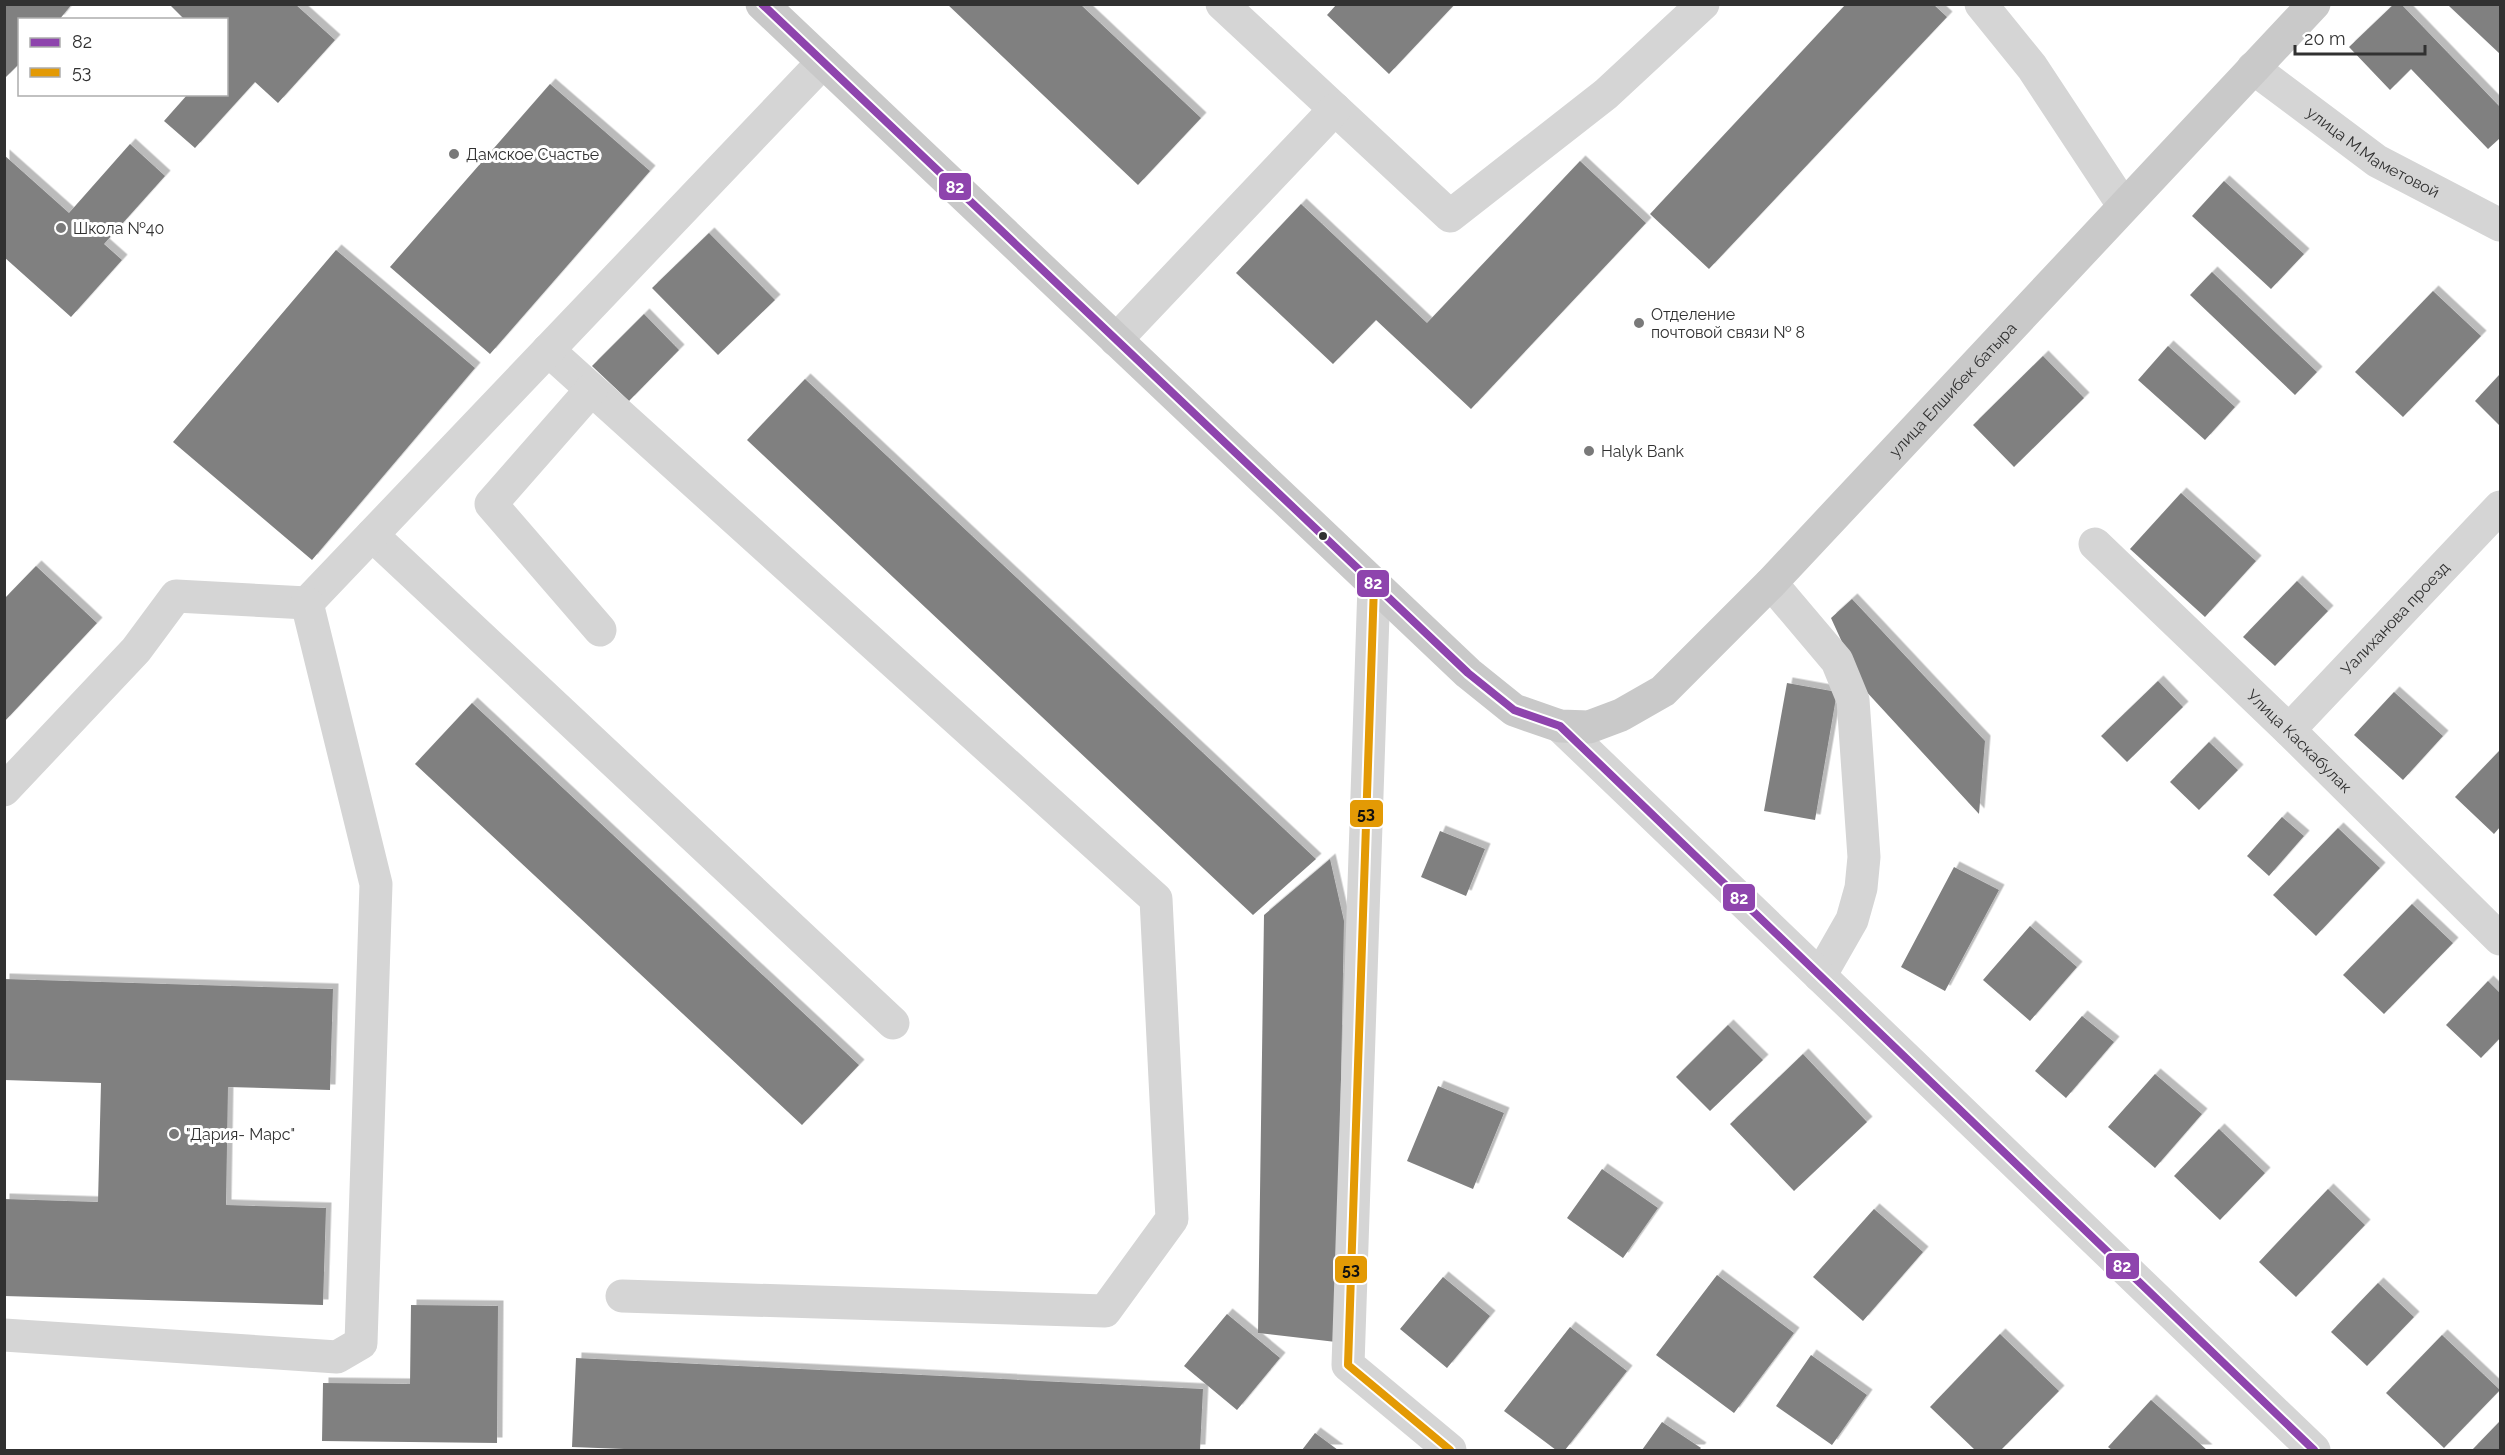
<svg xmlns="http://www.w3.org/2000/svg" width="2505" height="1455" viewBox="0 0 2505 1455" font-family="Raleway,sans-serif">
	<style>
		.building { fill: #808080; filter: url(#shadow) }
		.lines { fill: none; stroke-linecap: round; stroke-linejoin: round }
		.minor { stroke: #d5d5d5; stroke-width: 33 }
		.major { stroke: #c9c9c9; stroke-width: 33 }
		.bus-1-casing { stroke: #fff; stroke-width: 12 }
		.bus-2-casing { stroke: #fff; stroke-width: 12 }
		.bus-1 { stroke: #8e44ad; stroke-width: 8 }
		.bus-2 { stroke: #e39a05; stroke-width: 8 }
		.poi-dot { fill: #797979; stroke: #fff; stroke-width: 2 }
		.bus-dot { fill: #313131; stroke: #fff; stroke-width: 2 }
		.labels { text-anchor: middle; stroke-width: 6; stroke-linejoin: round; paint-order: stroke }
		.street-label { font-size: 16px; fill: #313131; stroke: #fff }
		.poi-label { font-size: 16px; fill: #313131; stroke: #fff; text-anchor: start }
		.line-badge { stroke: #fff; stroke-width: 2 }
		.badge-label { font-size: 16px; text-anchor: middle; font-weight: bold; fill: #fff }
		.pale-badge-label { font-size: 16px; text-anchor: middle; font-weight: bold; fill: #111 }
	</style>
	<defs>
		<filter id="shadow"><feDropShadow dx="5.5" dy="-5.5" stdDeviation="0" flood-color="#0004"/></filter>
	</defs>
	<rect width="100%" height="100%" fill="#fff"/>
	<path class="building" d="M4 4H72L59 20H20V63L4 79Z
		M169 4H295L335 40 278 103 255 82 195 148 164 121 188 94H226V20H185Z
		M947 4H1080L1201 118 1138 185Z
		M1337 4H1455L1389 74 1327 15Z
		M1846 4H1933L1947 17 1709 269 1650 214Z
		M2394 4H2401L2500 107V138L2488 149 2411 69 2390 90 2349 47Z
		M2451 4H2500V54L2449 6Z
		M550 84 650 171 490 354 390 267Z
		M130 144 165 176 104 244 122 260 71 317 4 257V155L69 213Z
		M1580 161 1646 223 1471 409 1376 320 1333 364 1236 273 1301 204 1427 323Z
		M2224 181 2304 254 2271 289 2192 216Z
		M709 233 775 300 718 355 652 288Z
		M336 250 475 368 312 560 173 442Z
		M2212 272 2317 372 2295 395 2190 295Z
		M2433 291 2481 336 2403 417 2355 372Z
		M644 314 679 350 629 401 592 366Z
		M2168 346 2235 407 2205 440 2138 380Z
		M2043 356 2084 398 2014 467 1973 425Z
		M2500 374V426L2475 401Z
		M805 379 1316 859 1253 915 747 440Z
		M2181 493 2256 561 2205 617 2130 549Z
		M36 566 97 623 4 722V599Z
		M2297 581 2328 611 2275 666 2243 637Z
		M1852 599 1985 741 1979 814 1863 688 1831 618Z
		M2158 681 2183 707 2127 762 2101 736Z
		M1787 683 1837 692 1815 820 1764 811Z
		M2394 692 2443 736 2403 780 2354 735Z
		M472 703 859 1065 802 1125 415 764Z
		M2209 742 2238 770 2199 810 2170 782Z
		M2500 750V827L2494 834 2455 797Z
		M2282 817 2304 836 2269 876 2247 856Z
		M2338 828 2380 868 2316 936 2273 895Z
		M1440 831 1485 849 1466 896 1421 877Z
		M1330 859 1344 921 1336 1342 1258 1333 1264 915Z
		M1954 867 1999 890 1945 991 1901 967Z
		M2412 904 2453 943 2384 1014 2343 975Z
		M2030 926 2077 967 2030 1021 1983 980Z
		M4 979 333 989 330 1090 228 1087 226 1205 326 1208 323 1305 4 1296V1199L98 1202 101 1083 4 1080Z
		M2488 981 2500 993V1038L2481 1058 2446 1025Z
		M2082 1016 2114 1042 2066 1098 2035 1071Z
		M1728 1025 1763 1060 1710 1111 1676 1077Z
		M1803 1054 1867 1122 1794 1191 1730 1124Z
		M2155 1074 2202 1114 2155 1168 2108 1127Z
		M1438 1086 1504 1113 1473 1189 1407 1161Z
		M2219 1129 2265 1173 2220 1220 2174 1176Z
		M1602 1169 1658 1208 1623 1258 1567 1218Z
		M2328 1189 2365 1225 2296 1297 2259 1262Z
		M1874 1209 1923 1252 1863 1321 1813 1277Z
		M1717 1275 1794 1333 1734 1413 1656 1355Z
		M1443 1277 1490 1316 1447 1368 1400 1329Z
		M2378 1283 2414 1317 2367 1366 2331 1332Z
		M411 1305 498 1306 497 1443 322 1441 323 1383 410 1384Z
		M1227 1314 1280 1358 1237 1410 1184 1366Z
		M1570 1327 1627 1371 1565 1450H1556L1504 1411Z
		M2000 1334 2059 1391 2001 1450H1975L1930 1407Z
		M2442 1335 2500 1390 2444 1448 2386 1393Z
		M1811 1355 1867 1395 1832 1445 1776 1406Z
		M576 1358 1203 1389 1200 1450H650L572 1447Z
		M2151 1400 2207 1450H2112L2108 1447Z
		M2500 1421V1450H2472Z
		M1662 1422 1701 1448 1699 1450H1642Z
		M1315 1433 1338 1450H1302Z"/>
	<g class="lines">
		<g class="minor">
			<path d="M1222 4 1450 216 1606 94 1703 4"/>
			<path d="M1981 4 2032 67 2123 205"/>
			<path id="s1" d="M2253 68 2377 161 2500 225"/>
			<path d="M1116 340 1335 109"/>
			<path d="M548 350 1156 899 1172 1219 1105 1311 622 1296"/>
			<path d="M591 390 491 504 600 630"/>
			<path d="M372 535 893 1023"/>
			<path id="s2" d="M2095 544 2289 730 2500 939"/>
			<path d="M1771 583 1837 661 1853 700 1864 857 1861 888 1852 920 1820 976"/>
			<path d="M1374 585 1348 1365 1450 1450"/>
			<path d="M1560 726 2314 1450"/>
			<path id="s3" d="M2289 730 2500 507"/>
			<path d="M4 790 136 650 176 596 307 603 823 62"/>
			<path d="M4 1335 337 1357 361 1343 376 884 307 603"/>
		</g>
		<path class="major" id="s4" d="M762 4 1468 673 1514 710 1560 726 1589 727 1621 715 1663 691 1771 583 2314 4"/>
		<defs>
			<path id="bus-1" d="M762 4 1468 673 1514 710 1560 726 2314 1450"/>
			<path id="bus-2" d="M1374 585 1348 1365 1450 1450"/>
		</defs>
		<use href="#bus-1" class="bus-1-casing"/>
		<use href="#bus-2" class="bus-2-casing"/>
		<use href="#bus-1" class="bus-1"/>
		<use href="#bus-2" class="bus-2"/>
	</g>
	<g class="poi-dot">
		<circle cx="454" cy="154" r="6"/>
		<circle cx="61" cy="228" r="6"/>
		<circle cx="1639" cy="323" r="6"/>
		<circle cx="1589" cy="451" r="6"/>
		<circle cx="174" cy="1134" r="6"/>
	</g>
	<circle class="bus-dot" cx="1323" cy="536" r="5"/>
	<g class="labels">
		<g class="street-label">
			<text dy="6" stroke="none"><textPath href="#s1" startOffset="147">улица М.Маметовой</textPath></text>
			<text dy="6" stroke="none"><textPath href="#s4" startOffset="1610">улица Елшибек батыра</textPath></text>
			<text dy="6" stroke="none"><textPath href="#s3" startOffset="154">Уалиханова проезд</textPath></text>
			<text dy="6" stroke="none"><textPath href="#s2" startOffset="284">Улица Каскабулак</textPath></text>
		</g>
		<g class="poi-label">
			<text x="466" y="160">Дамское Счастье</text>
			<text x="73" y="234">Школа №40</text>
			<text x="1651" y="320">Отделение<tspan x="1651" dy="18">почтовой связи № 8</tspan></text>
			<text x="1601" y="457">Halyk Bank</text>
			<text x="186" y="1140">"Дария- Марс"</text>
		</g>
	</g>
	<g class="line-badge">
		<rect x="938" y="172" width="34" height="29" rx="6" fill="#8e44ad"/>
		<rect x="1356" y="569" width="34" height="29" rx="6" fill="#8e44ad"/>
		<rect x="1349" y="799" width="35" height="29" rx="6" fill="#e39a05"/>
		<rect x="1722" y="883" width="34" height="29" rx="6" fill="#8e44ad"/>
		<rect x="2105" y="1252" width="35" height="28" rx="6" fill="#8e44ad"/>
		<rect x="1334" y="1255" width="34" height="29" rx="6" fill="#e39a05"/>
	</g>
	<g class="badge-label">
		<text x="955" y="193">82</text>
		<text x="1373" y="589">82</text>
		<text x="1739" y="904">82</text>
		<text x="2122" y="1272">82</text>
	</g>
	<g class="pale-badge-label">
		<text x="1366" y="819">53</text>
		<text x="1351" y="1275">53</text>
	</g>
	<rect width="2505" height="1455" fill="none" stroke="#313131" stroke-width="12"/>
	<rect x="18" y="18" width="210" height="78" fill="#ffffff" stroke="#adadad" stroke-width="1.5"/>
	<rect x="30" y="38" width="30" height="9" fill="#8e44ad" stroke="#adadad" stroke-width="1.5"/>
	<text x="72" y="48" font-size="18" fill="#313131">82</text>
	<rect x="30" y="68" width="30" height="9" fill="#e39a05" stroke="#adadad" stroke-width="1.5"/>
	<text x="72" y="78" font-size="18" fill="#313131">53</text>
	<path d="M2295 45v9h130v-9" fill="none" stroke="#313131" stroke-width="3"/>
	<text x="2304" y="45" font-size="18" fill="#313131" stroke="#ffffff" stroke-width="4.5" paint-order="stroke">20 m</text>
</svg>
